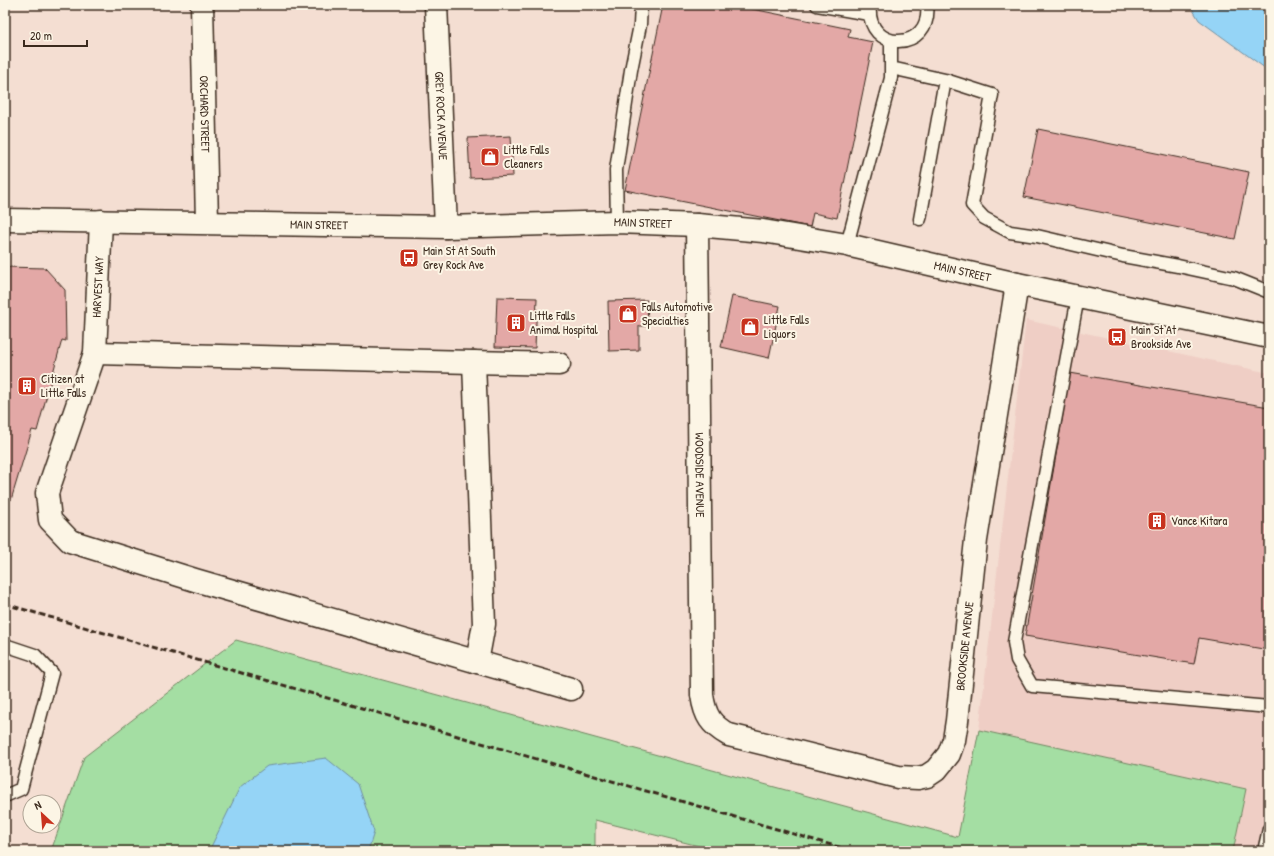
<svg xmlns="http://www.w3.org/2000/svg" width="1274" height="856" viewBox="0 0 1274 856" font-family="'Patrick Hand',sans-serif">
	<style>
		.built { fill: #efcec5 }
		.green { fill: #a4dea3; stroke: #708460 }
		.water { fill: #95d4f6; stroke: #7190a0 }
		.building { fill: #e3a8a6; stroke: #3b2a1e }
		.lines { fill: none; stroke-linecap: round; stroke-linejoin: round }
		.lane-casing { stroke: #3b2a1e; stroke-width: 15 }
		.street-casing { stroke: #3b2a1e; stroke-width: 25 }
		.secondary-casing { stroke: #3b2a1e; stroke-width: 25 }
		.lane { stroke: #fcf5e5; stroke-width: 12 }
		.street { stroke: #fcf5e5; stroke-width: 22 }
		.secondary { stroke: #fcf5e5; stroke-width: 22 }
		.rail { stroke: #3b2a1e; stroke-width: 3; stroke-dasharray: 6 3; stroke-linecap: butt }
		.labels { text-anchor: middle; stroke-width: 4; stroke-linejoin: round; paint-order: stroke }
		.street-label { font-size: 12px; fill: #3b2a1e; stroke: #fcf5e5 }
		.poi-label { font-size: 12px; fill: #3b2a1e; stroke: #fcf5e5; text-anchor: start }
	</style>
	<rect width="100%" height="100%" fill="#f4ded2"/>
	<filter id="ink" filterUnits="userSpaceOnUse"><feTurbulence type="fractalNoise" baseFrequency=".025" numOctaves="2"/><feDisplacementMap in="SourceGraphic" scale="8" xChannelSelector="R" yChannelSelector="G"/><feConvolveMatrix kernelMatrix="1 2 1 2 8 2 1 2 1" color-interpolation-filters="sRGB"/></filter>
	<g filter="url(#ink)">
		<path class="built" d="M1026 320 1269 373V851H1233L1246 789 979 730Z"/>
		<path class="green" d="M236 640 958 837 979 730 1246 789 1233 851H719L595 820V851H51L84 757Z"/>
		<path class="water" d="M1190 5H1269V71L1199 20Z
			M326 758 358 784 374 832 368 851H209L240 787 267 766Z"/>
		<path class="building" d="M663 5H733L850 29 848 37 873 42 837 218 813 213 810 227 625 190Z
			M1038 129 1249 172 1235 239 1024 197Z
			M511 136 513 176 470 178 468 138Z
			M5 267 45 268 65 290 66 341 62 340 37 431 32 430 11 500 5 498Z
			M732 296 780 306 769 358 721 347Z
			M497 297 537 298 535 348 495 347Z
			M647 300 648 326H639V350L609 351 608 301Z
			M1070 373 1269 407V650L1199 638 1194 664 1025 636Z"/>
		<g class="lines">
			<defs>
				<path id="lane" d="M817 5 869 14
					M870 5C865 54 933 52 927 5
					M891 68 945 80 920 219
					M945 80 992 95 972 205 984 218 1010 232 1037 236 1123 256 1178 266 1234 278 1269 292
					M617 222 616 170 631 70 640 25 641 5
					M847 245 891 78V41
					M1078 297 1014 642 1017 660 1032 686 1269 707
					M5 645 35 655 52 673 21 789 5 796
					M1264 851 1269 829"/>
				<g id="street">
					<path id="s1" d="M202 5 207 222"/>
					<path id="s2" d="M436 5 446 227"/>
					<path d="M101 221 95 353 47 493 50 520 70 541 195 580 571 689"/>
					<path id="s3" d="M697 225 702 695C705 716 711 725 729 735L898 777 918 778 927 776 936 770 949 754 954 740 957 721 976 540 1017 284"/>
					<path d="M95 353 559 364"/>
					<path d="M474 362 484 624 477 662"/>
				</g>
				<g id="secondary">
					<path id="s4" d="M5 220 446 227 617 222 697 225 763 231 847 245 1017 284 1269 337"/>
				</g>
			</defs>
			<use href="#lane" class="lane-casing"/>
			<use href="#street" class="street-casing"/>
			<use href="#secondary" class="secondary-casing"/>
			<use href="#lane" class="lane"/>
			<use href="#street" class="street"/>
			<use href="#secondary" class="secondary"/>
			<path class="rail" d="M5 604 852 851"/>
		</g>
	</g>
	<defs>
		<symbol id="shop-square" viewBox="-11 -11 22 22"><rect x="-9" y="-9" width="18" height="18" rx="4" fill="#c8321e" stroke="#fcf5e5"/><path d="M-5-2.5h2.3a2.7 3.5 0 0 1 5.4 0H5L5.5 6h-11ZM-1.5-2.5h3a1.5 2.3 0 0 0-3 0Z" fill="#fff"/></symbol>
		<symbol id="bus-square" viewBox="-11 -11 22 22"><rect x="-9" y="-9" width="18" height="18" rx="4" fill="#c8321e" stroke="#fcf5e5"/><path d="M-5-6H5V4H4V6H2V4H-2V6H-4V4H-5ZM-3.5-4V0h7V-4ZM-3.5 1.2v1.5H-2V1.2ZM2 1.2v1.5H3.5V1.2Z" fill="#fff"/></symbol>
		<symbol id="building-square" viewBox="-11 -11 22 22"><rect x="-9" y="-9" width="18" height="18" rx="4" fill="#c8321e" stroke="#fcf5e5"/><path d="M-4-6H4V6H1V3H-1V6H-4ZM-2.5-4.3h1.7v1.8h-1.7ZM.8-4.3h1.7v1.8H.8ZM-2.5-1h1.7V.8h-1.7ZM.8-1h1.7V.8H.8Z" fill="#fff"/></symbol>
	</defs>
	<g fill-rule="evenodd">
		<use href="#shop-square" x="479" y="146" width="22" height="22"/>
		<use href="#bus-square" x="398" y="247" width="22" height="22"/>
		<use href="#shop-square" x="617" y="303" width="22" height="22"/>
		<use href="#building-square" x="505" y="312" width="22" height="22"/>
		<use href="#shop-square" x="739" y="316" width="22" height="22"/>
		<use href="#bus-square" x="1106" y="326" width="22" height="22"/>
		<use href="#building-square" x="16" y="375" width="22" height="22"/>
		<use href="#building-square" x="1146" y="510" width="22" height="22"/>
	</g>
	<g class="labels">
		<g class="street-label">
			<text dy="4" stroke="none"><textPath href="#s1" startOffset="109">ORCHARD STREET</textPath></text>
			<text dy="4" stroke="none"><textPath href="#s2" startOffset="111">GREY ROCK AVENUE</textPath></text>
			<text dy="4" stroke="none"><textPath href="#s4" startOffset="638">MAIN STREET</textPath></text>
			<text dy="4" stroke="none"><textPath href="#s4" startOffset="314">MAIN STREET</textPath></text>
			<text dy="4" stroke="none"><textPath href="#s4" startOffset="962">MAIN STREET</textPath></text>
			<text transform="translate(98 287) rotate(-87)" y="4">HARVEST WAY</text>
			<text dy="4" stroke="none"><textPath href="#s3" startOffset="250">WOODSIDE AVENUE</textPath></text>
			<text dy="4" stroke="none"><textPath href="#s3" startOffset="865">BROOKSIDE AVENUE</textPath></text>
		</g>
		<g class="poi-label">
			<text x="504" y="154">Little Falls<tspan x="504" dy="14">Cleaners</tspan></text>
			<text x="423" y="255">Main St At South<tspan x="423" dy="14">Grey Rock Ave</tspan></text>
			<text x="642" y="311">Falls Automotive<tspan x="642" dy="14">Specialties</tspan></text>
			<text x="530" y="320">Little Falls<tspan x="530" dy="14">Animal Hospital</tspan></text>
			<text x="764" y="324">Little Falls<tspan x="764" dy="14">Liquors</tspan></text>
			<text x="1131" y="334">Main St At<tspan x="1131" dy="14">Brookside Ave</tspan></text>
			<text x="41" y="383">Citizen at<tspan x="41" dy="14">Little Falls</tspan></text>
			<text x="1171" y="525">Vance Kitara</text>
		</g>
	</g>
	<rect width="1274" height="856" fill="none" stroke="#fcf5e5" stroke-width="20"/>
	<rect x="10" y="10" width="1254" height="836" fill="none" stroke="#3b2a1e" stroke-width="1.5" filter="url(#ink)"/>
	<g transform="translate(42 814) rotate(334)"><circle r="19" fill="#fcf5e5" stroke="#afa495"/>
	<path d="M0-3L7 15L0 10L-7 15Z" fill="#c8321e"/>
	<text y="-6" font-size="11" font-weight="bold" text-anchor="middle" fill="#3b2a1e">N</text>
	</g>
	<path d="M24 40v6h63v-6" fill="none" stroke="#3b2a1e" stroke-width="2"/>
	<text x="30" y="40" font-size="12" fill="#3b2a1e" stroke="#fcf5e5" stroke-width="3" paint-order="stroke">20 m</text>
</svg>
